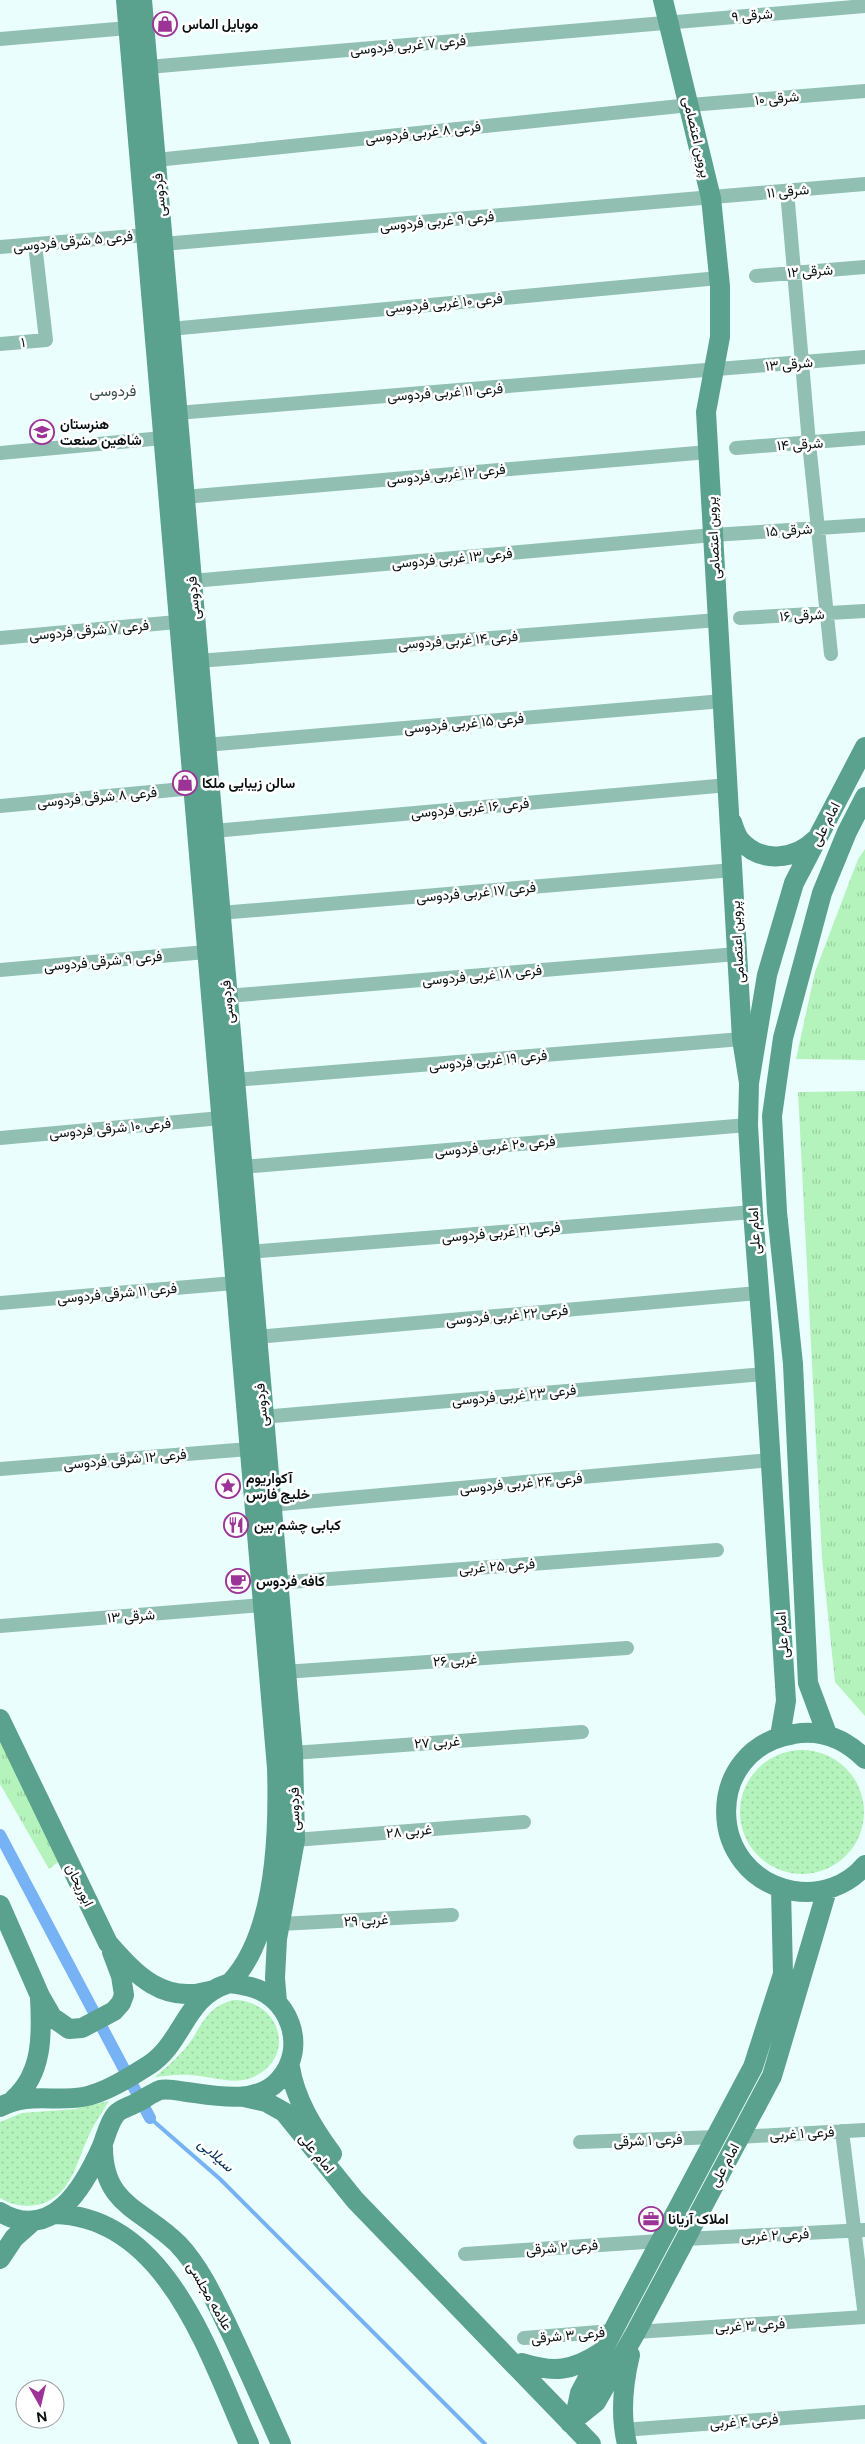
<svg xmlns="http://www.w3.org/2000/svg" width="865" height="2444" viewBox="0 0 865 2444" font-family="Figtree,Vazirmatn,sans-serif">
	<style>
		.grass { fill: url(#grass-dots) }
		.park { fill: url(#park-tufts) }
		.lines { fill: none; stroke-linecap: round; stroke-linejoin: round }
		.stream { stroke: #76b2f4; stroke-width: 4 }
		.canal { stroke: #76b2f4; stroke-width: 12 }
		.minor { stroke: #91bfb1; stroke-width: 14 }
		.secondary { stroke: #5aa18e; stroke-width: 20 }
		.labels { text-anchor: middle; stroke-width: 5; stroke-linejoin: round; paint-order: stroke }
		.street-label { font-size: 14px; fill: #081010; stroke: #fff }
		.poi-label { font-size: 14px; font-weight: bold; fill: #081010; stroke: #fff; text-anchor: start }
		.neighbourhood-label { font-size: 15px; fill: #394d4e; stroke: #fff }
		.water-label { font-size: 15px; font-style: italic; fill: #032e58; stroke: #fff }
	</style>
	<defs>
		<pattern id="grass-dots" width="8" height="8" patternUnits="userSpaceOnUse" patternTransform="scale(1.25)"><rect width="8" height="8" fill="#b5f3bd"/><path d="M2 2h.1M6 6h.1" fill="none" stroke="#9acfa1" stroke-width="1.8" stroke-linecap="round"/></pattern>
		<pattern id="park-tufts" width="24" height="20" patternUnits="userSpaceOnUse" patternTransform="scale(1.25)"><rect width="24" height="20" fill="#b5f3bd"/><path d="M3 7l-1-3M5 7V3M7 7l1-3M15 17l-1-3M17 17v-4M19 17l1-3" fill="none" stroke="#9acfa1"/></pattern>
	</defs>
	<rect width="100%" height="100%" fill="#ebfefe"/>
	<path class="grass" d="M740 1812a62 62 0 1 1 124 0a62 62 0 1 1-124 0Z
		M233 2000C283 2000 297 2060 251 2078 233 2085 209 2076 190 2075 178 2074 167 2076 155 2077 164 2069 174 2061 182 2052 202 2031 201 2009 233 2000Z
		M109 2101C103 2111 96 2121 91 2131 82 2148 77 2171 65 2187 50 2208 21 2211 0 2198V2122L22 2113 75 2109Z"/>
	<path class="park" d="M865 849V1060L796 1059 815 972 858 859Z
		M865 1091V1716L835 1682 822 1558 798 1092Z
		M0 1742 61 1860 49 1869 0 1784Z"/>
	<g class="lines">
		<path class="stream" d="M150 2118 220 2179 485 2444"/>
		<path class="canal" d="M0 1835 150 2118"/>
		<path class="minor" d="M0 39 128 28
			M148 67 865 6
			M156 160 690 105 865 91
			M787 191 809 443 831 654
			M163 244 865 184
			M0 247 146 235
			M756 276 865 267
			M170 329 719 278
			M0 344 46 340 35 244
			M177 413 865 357
			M736 448 865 438
			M0 453 163 438
			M184 497 708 452
			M192 581 713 535 865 525
			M740 618 865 611
			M0 638 177 622
			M198 661 718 620
			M205 745 723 701
			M0 806 194 788
			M213 831 728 785
			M220 913 733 870
			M0 970 206 952
			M227 996 737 954
			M234 1080 742 1039
			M0 1138 221 1118
			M241 1167 748 1125
			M248 1252 753 1212
			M0 1303 234 1283
			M256 1337 758 1293
			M262 1417 765 1374
			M0 1469 249 1449
			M270 1505 771 1460
			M276 1583 717 1550
			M0 1626 263 1605
			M284 1672 627 1648
			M293 1753 582 1732
			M295 1840 524 1822
			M280 1924 452 1915
			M842 2131 865 2317
			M739 2137 865 2130
			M580 2142 716 2137
			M685 2239 865 2230
			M465 2254 660 2241
			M636 2332 865 2317
			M524 2338 612 2331
			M623 2430 865 2412"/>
		<path class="secondary" d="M126 0 277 1768C279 1832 276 1935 230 1983
			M142 0 293 1753 295 1840 277 1939 275 1978 277 2002
			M663 0 711 198 720 286V337L706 412 742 1039 749 1083
			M732 822C734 828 736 835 740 840 761 864 795 860 816 839
			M0 1719 108 1943C136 1975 163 2004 209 1991
			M827 1734 808 1683 793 1364 777 1212 772 1116 783 1038 822 893 847 832 865 797
			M780 1736 786 1701 764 1355 753 1212 748 1125 749 1083 767 975 794 883 865 747
			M865 1759C845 1739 822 1729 794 1734 703 1748 704 1875 794 1891 820 1895 848 1886 865 1865
			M0 1905 40 1996 52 2017 69 2029 82 2028 114 2011 121 2003 124 1995 121 1976 112 1952
			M290 2067C295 2099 313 2128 332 2154
			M244 2097 266 2102 284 2112 355 2200 591 2444
			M14 2099C43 2073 42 2034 40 1998
			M0 2107C28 2092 53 2102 83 2097 105 2093 130 2077 149 2065 183 2043 185 1997 227 1984 233 1982 240 1985 246 1986 289 1993 309 2048 279 2080 257 2105 216 2096 187 2092 179 2091 168 2088 160 2090 152 2093 144 2099 136 2103 131 2106 120 2109 116 2114 109 2122 106 2136 102 2146 84 2187 52 2243 0 2212
			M103 2147C103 2206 143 2209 178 2244 200 2267 215 2300 229 2329 247 2367 264 2406 281 2444
			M55 2214C168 2217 210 2358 249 2444
			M0 2259 14 2238 32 2222
			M522 2363C554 2373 572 2371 600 2353
			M575 2417 580 2393 753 2067 783 1974 781 1889
			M570 2423 596 2402 636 2332 772 2076 827 1890
			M627 2444C620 2415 623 2384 630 2355"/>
	</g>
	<defs>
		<symbol id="shop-ring" viewBox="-11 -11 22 22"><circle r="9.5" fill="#fff" stroke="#9c3396" stroke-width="1.5"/><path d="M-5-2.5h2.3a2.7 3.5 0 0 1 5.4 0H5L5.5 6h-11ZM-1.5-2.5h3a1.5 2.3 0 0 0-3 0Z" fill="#9c3396"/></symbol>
		<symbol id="school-ring" viewBox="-11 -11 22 22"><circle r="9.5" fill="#fff" stroke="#9c3396" stroke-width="1.5"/><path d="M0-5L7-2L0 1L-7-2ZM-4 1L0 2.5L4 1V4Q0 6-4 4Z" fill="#9c3396"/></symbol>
		<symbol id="sight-ring" viewBox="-11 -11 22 22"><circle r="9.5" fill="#fff" stroke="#9c3396" stroke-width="1.5"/><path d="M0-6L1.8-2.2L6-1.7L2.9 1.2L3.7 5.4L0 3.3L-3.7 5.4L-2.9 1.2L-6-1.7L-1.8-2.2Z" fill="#9c3396"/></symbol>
		<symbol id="restaurant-ring" viewBox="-11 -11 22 22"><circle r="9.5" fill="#fff" stroke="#9c3396" stroke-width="1.5"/><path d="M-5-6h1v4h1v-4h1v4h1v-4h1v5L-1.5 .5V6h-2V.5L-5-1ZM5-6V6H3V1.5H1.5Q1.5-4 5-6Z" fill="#9c3396"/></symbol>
		<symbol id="cafe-ring" viewBox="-11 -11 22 22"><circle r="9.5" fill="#fff" stroke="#9c3396" stroke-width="1.5"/><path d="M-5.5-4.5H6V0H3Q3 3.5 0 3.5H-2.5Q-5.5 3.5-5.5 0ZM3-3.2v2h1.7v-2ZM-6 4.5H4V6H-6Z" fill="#9c3396"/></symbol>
		<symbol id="office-ring" viewBox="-11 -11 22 22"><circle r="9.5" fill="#fff" stroke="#9c3396" stroke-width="1.5"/><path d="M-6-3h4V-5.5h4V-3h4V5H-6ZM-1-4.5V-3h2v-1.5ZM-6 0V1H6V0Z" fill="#9c3396"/></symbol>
	</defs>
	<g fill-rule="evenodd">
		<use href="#shop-ring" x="151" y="10" width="28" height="28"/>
		<use href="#school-ring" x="28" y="418" width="28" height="28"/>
		<use href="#shop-ring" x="171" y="769" width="28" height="28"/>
		<use href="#sight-ring" x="214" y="1472" width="28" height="28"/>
		<use href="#restaurant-ring" x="222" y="1511" width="28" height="28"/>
		<use href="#cafe-ring" x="224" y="1567" width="28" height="28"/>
		<use href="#office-ring" x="637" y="2205" width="28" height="28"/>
	</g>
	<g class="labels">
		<g class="street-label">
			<text transform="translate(752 15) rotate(-5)" y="5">شرقی ۹</text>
			<text transform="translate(408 45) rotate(-5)" y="5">فرعی ۷ غربی فردوسی</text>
			<text transform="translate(777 98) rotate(-5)" y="5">شرقی ۱۰</text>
			<text transform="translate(423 132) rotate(-6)" y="5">فرعی ۸ غربی فردوسی</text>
			<text transform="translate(697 137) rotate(77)" y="5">پروین اعتصامی</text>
			<text transform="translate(788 191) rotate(-5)" y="5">۱۱ شرقی</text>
			<text transform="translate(159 195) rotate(-95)" y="5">فردوسی</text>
			<text transform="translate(437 221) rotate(-5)" y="5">فرعی ۹ غربی فردوسی</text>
			<text transform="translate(73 241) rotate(-5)" y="5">فرعی ۵ شرقی فردوسی</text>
			<text transform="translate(810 271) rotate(-4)" y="5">۱۲ شرقی</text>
			<text transform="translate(444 303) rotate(-5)" y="5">فرعی ۱۰ غربی فردوسی</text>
			<text transform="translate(23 342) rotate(-5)" y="5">۱</text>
			<text transform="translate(789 364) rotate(-5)" y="5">۱۳ شرقی</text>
			<text transform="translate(445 392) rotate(-4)" y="5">فرعی ۱۱ غربی فردوسی</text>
			<text transform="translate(800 444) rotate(-4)" y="5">۱۴ شرقی</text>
			<text transform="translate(446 474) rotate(-5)" y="5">فرعی ۱۲ غربی فردوسی</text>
			<text transform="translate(789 530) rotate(-4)" y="5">۱۵ شرقی</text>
			<text transform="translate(713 538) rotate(-93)" y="5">پروین اعتصامی</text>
			<text transform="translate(452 558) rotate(-5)" y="5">فرعی ۱۳ غربی فردوسی</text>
			<text transform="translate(193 598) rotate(-95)" y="5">فردوسی</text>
			<text transform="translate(802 615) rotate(-3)" y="5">۱۶ شرقی</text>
			<text transform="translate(89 630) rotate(-5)" y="5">فرعی ۷ شرقی فردوسی</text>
			<text transform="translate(458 640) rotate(-4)" y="5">فرعی ۱۴ غربی فردوسی</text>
			<text transform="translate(464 723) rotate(-5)" y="5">فرعی ۱۵ غربی فردوسی</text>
			<text transform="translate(97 797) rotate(-5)" y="5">فرعی ۸ شرقی فردوسی</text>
			<text transform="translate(470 808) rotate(-5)" y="5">فرعی ۱۶ غربی فردوسی</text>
			<text transform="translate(825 824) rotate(-63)" y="5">امام علی</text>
			<text transform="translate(476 892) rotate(-5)" y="5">فرعی ۱۷ غربی فردوسی</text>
			<text transform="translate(737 942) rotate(-93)" y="5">پروین اعتصامی</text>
			<text transform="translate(103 961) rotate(-5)" y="5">فرعی ۹ شرقی فردوسی</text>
			<text transform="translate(482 975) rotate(-5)" y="5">فرعی ۱۸ غربی فردوسی</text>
			<text transform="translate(227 1002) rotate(-95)" y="5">فردوسی</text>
			<text transform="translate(488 1060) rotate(-5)" y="5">فرعی ۱۹ غربی فردوسی</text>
			<text transform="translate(110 1128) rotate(-5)" y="5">فرعی ۱۰ شرقی فردوسی</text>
			<text transform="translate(495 1146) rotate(-5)" y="5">فرعی ۲۰ غربی فردوسی</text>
			<text transform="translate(754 1231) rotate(-93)" y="5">امام علی</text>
			<text transform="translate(501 1232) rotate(-5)" y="5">فرعی ۲۱ غربی فردوسی</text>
			<text transform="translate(117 1293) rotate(-5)" y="5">فرعی ۱۱ شرقی فردوسی</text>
			<text transform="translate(507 1315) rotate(-5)" y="5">فرعی ۲۲ غربی فردوسی</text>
			<text transform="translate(514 1395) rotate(-5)" y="5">فرعی ۲۳ غربی فردوسی</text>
			<text transform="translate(261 1405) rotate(-95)" y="5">فردوسی</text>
			<text transform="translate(125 1459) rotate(-5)" y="5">فرعی ۱۲ شرقی فردوسی</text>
			<text transform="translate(521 1483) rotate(-5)" y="5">فرعی ۲۴ غربی فردوسی</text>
			<text transform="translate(497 1566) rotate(-4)" y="5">فرعی ۲۵ غربی</text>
			<text transform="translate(131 1616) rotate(-4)" y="5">۱۳ شرقی</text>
			<text transform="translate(782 1635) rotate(-94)" y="5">امام علی</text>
			<text transform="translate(455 1660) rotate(-4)" y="5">۲۶ غربی</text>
			<text transform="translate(437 1742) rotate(-4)" y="5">۲۷ غربی</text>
			<text transform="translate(294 1809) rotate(-91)" y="5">فردوسی</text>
			<text transform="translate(409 1831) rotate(-5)" y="5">۲۸ غربی</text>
			<text transform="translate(80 1885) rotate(64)" y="5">ابوریحان</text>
			<text transform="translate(366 1920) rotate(-3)" y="5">۲۹ غربی</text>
			<text transform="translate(802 2133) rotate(-3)" y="5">فرعی ۱ غربی</text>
			<text transform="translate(648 2140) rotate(-2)" y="5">فرعی ۱ شرقی</text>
			<text transform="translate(317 2153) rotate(51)" y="5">امام علی</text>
			<text transform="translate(724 2165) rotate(-62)" y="5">امام علی</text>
			<text transform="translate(775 2235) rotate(-3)" y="5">فرعی ۲ غربی</text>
			<text transform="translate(562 2247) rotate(-4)" y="5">فرعی ۲ شرقی</text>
			<text transform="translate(210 2296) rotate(60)" y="5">علامه مجلسی</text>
			<text transform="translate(750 2325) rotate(-3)" y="5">فرعی ۳ غربی</text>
			<text transform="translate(568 2335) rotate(-5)" y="5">فرعی ۳ شرقی</text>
			<text transform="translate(744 2421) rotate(-4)" y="5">فرعی ۴ غربی</text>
		</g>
		<g class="poi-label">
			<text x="182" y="29">موبایل الماس</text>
			<text x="60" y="429">هنرستان<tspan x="60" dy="16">شاهین صنعت</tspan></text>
			<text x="202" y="788">سالن زیبایی ملکا</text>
			<text x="246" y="1483">آکواریوم<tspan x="246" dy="16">خلیج فارس</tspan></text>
			<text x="254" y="1530">کبابی چشم بین</text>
			<text x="256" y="1586">کافه فردوس</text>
			<text x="668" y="2224">املاک آریانا</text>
		</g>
		<g class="neighbourhood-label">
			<text x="113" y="396">فردوسی</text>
		</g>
		<g class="water-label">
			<text transform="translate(216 2155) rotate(42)" y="5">سیلابی</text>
		</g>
	</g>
	<g transform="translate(40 2404) rotate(172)"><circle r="24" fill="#ffffff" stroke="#9c9f9f"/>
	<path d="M0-4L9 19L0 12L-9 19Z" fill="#9c3396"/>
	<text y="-8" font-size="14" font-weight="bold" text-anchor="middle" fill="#081010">N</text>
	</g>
</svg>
